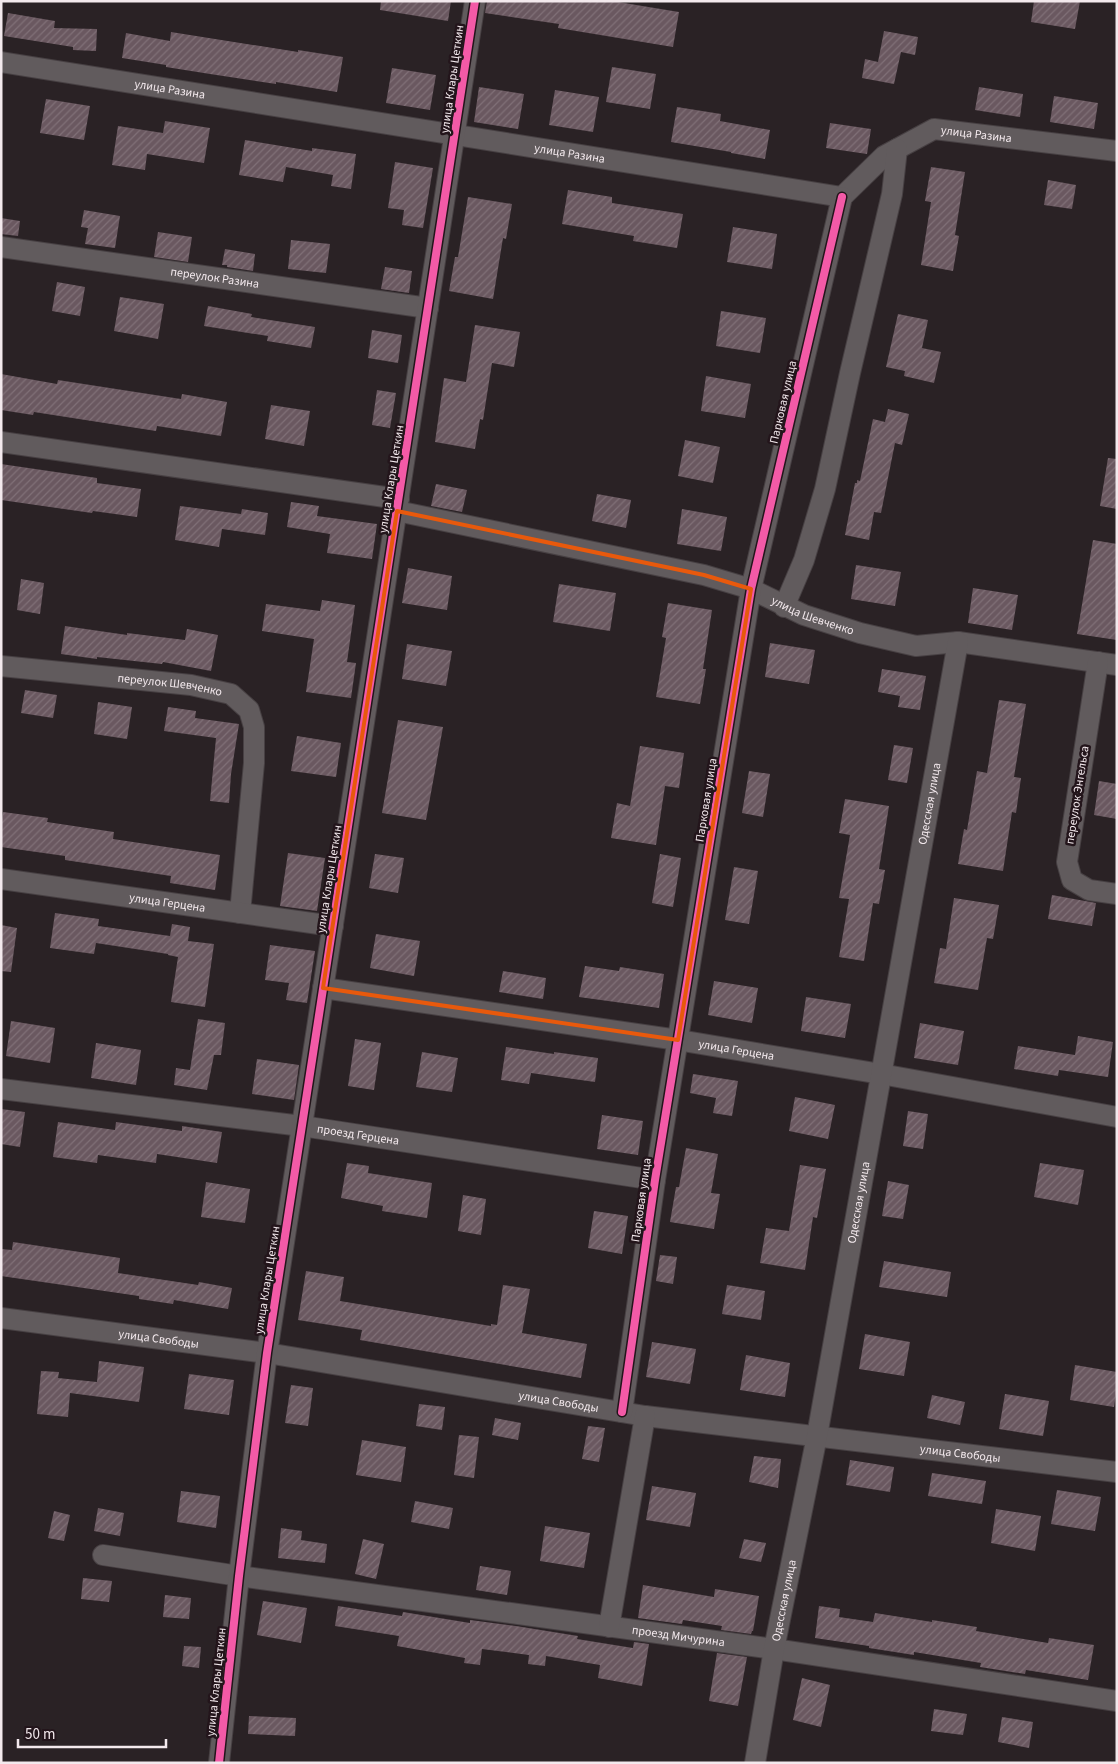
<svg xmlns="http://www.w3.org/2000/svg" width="1118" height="1764" viewBox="0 0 1118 1764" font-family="'Source Sans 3',sans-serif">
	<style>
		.building { fill: url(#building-hatch) }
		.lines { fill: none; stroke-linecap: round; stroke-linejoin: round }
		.minor-casing { stroke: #474043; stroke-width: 22 }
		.minor { stroke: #615b5d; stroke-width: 20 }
		.cycleway-casing { stroke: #23151b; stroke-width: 11 }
		.cycleway { stroke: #f35aa7; stroke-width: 8 }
		.marked { fill: none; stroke: #e8590c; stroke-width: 4; stroke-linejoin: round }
		.labels { text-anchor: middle; stroke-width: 5; stroke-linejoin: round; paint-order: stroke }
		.street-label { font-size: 12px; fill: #f3e9ed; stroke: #23151b }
	</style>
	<defs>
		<pattern id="building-hatch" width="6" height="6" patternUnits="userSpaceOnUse" patternTransform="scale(1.25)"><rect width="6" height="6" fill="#6a5860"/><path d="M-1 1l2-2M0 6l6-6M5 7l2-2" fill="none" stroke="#807077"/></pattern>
	</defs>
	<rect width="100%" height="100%" fill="#2a2225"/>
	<path class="building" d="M381 1H451L448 21 380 10Z
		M487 1H612L679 12 673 47 558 28 559 24 485 13Z
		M1034 1H1080L1075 29 1031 22Z
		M8 13 55 21 54 28 97 29 96 51 73 50V47L4 36Z
		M884 31 918 37 915 55 901 52 894 84 862 78 865 59 878 62Z
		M171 32 298 52V50L343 57 337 92 276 82V84L210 74 166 67V65L122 58 126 33 170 41Z
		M612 67 656 74 650 109 606 102Z
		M392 68 436 75 430 110 386 103Z
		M479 87 524 94 518 129 474 122Z
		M979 87 1023 94 1020 117 975 110Z
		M555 90 599 97 593 132 549 125Z
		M1054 96 1098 103 1094 129 1050 122Z
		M46 99 90 106 84 140 40 133Z
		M677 107 721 114 720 121 770 130 765 159 731 153V152L671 142Z
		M165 121 210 128 204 163 147 154 145 170 112 165 118 126 163 133Z
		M830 123 871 129 867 154 826 148Z
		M245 140 312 151V148L356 154 351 189 331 186 333 175 286 167 283 182 239 175Z
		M395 162 433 168 423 228 402 225 404 210 388 208Z
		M931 167 965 172 955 235 959 236 953 271 921 265 931 202 925 201Z
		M1048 180 1076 185 1072 209 1044 205Z
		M568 190 612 197V203L683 214 677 248 633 241 634 236 562 224Z
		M468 197 512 204 506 239 503 238 493 299 449 291 455 257H458Z
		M84 210 120 216 115 248 85 244 88 228 81 227Z
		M1 218 20 221 18 236 1 234Z
		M733 227 777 234 772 269 727 262Z
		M158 232 192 237 188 262 154 257Z
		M291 240 330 244 326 273 288 269Z
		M225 249 255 254 253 271 227 267V265H222Z
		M385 267 412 271 409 293 381 289Z
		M57 282 85 287 80 316 52 311Z
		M120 297 164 304 158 339 114 331Z
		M208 306 252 314 251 317 315 327 311 348 267 341 268 336 204 326Z
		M721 311 766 318 760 353 716 346Z
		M898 314 928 320 922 348 941 352 934 383 904 376 905 371 886 367Z
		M475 325 520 332 514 367 492 363 483 420 480 419 475 449 435 442 444 378 466 382Z
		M372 330 402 335 398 363 368 358Z
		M1 374 57 384 58 380 181 399 182 394 227 402 221 436 157 426 156 431 34 412 33 415 1 410Z
		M706 376 751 384 745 418 701 411Z
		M377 390 396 393 390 428 372 425Z
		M271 405 310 411 304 446 265 439Z
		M888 409 909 414 902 445 895 443 881 513 874 512 869 540 845 535 855 483H857V480L860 481 873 419 885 422Z
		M685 440 720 447 713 483 678 476Z
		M1108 458 1117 459V509L1100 506Z
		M1 464 97 478V483L141 489 137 517 93 511 92 513 1 500Z
		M436 484 467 490 462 512 431 506Z
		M597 494 631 500 626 528 592 521Z
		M291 502 319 506 317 516 377 524 372 559 327 553 330 534 287 527Z
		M180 506 241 514 242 509 268 513 265 535 222 529 219 547 175 540Z
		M682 509 727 517 721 551 677 544Z
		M1093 540 1117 544V640L1077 634Z
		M856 565 901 572 895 606 851 599Z
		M408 568 452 576 447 610 402 603Z
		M21 579 44 583 40 614 17 610Z
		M559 584 616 593 610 631 553 622Z
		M973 588 1018 595 1012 630 968 623Z
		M322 600 355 605 347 662 356 663 351 698 306 692 314 639 262 631 266 604 320 611Z
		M668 603 712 610 703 669H706L700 704 656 697 666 638 662 637Z
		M65 626 127 635V633L185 640 187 629 218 635 211 671 163 662 162 664 97 657V659L61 654Z
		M770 643 815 650 809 684 765 677Z
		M407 644 452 651 446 686 402 679Z
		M882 669 926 676 920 710 898 707 900 696 878 692Z
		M25 690 57 695 53 718 21 713Z
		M999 700 1026 704 1014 777 1021 778 1016 813 1012 812 1003 871 958 864 964 829 967 830 977 771 987 773Z
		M98 702 132 707 127 739 94 734Z
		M168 707 196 711 195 718 239 724 231 774 229 803 210 801 216 738 164 731Z
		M398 720 443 727 426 820 382 813Z
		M297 736 341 743 336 777 291 771Z
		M894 745 913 748 907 783 888 780Z
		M640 746 684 753 679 788 665 786 656 845 611 838 617 803 630 806Z
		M749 771 770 774 763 817 742 813Z
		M1099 781 1117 784V819L1094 815Z
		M845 799 889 806 879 869 885 870 879 904 873 903 864 961 839 957 849 899 839 898 850 835 839 833Z
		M3 812 48 818 47 822 114 832 113 839 220 855 215 890 170 883 171 876 65 860V856L1 847V827Z
		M288 853 325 858 317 911 280 906Z
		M375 854 404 858 398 893 369 888Z
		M660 854 681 858 673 907 652 903Z
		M734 867 758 871 749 924 725 920Z
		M1052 895 1096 903 1092 926 1048 919Z
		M954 898 999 905 993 939 987 938 978 990 934 983 940 948 946 949Z
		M55 913 99 919 98 926 170 936 172 924 190 927 188 941 214 944 205 1007 171 1002 178 957 168 955V954L96 943 94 954 50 948Z
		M1 925 17 928 11 972 1 971Z
		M376 934 420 941 414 976 370 968Z
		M270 945 315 951 307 1003 286 1000 289 983 265 980Z
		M585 966 619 971 620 967 664 974 659 1008 579 997Z
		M503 971 546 978 543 999 499 992Z
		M714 981 758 988 752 1023 708 1015Z
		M806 997 851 1004 845 1038 801 1031Z
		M198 1019 225 1023 221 1055H214L207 1090 174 1085 176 1068 190 1070Z
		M11 1021 55 1028 50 1063 6 1056Z
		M920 1023 964 1031 958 1065 914 1058Z
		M1078 1036 1113 1042 1108 1077 1059 1070 1058 1076 1014 1069 1018 1046 1075 1055Z
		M355 1039 381 1043 374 1090 348 1086Z
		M96 1043 141 1050 136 1085 91 1078Z
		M506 1047 554 1054V1052L598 1058 595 1082 531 1073 529 1084 501 1080Z
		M422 1052 458 1058 452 1092 416 1087Z
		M257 1059 299 1065 294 1100 252 1094Z
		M693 1074 738 1081 732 1116 713 1113 716 1098 690 1093Z
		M795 1097 835 1105 828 1139 789 1131Z
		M1 1109 25 1112 20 1147 1 1144Z
		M908 1111 928 1114 923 1149 903 1146Z
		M602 1115 643 1121 638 1155 597 1149Z
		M58 1122 115 1130 116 1122 182 1131V1126L222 1132 217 1163 157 1154 156 1163 98 1155 97 1163 53 1157Z
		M686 1148 718 1154 711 1193 720 1194 714 1229 670 1222 676 1187H679Z
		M347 1163 369 1166 368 1173 432 1183 427 1218 382 1211 383 1206 341 1198Z
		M1040 1163 1084 1170 1078 1205 1034 1197Z
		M800 1165 826 1169 817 1218 813 1217 805 1270 760 1263 766 1228 789 1231Z
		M888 1181 909 1185 903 1219 882 1216Z
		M206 1182 250 1189 245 1223 201 1217Z
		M463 1195 486 1199 481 1235 458 1231Z
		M594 1211 628 1216 622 1254 588 1248Z
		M13 1242 120 1258 118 1273 198 1285 199 1282 232 1288 228 1309 174 1300 173 1304 139 1299V1296L1 1276V1249L12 1250Z
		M660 1255 677 1257 673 1284 656 1281Z
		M884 1261 951 1272 947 1297 879 1287Z
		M306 1271 344 1277 340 1301 491 1326V1324L497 1325 503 1285 530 1289 522 1333 587 1344 581 1378 360 1340 362 1330 298 1320Z
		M727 1285 765 1291 761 1320 722 1314Z
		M865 1334 910 1342 904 1376 859 1369Z
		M652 1342 696 1349 690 1384 646 1377Z
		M746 1355 790 1363 785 1397 740 1390Z
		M99 1361 144 1367 139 1402 70 1393 68 1417 37 1414 41 1371 59 1372 58 1378 97 1382Z
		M1075 1365 1117 1372V1388L1114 1407 1070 1400Z
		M189 1374 234 1380 229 1415 184 1409Z
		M291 1385 313 1388 308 1426 285 1423Z
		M1005 1394 1049 1401 1043 1436 999 1429Z
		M932 1395 965 1402 960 1425 927 1418Z
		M419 1404 445 1407 442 1430 416 1426Z
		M495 1418 521 1423 518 1440 492 1435Z
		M588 1426 605 1428 599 1462 582 1459Z
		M459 1435 479 1437 474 1478 454 1475Z
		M362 1440 406 1447 401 1482 356 1475Z
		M754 1456 781 1459 778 1488 749 1482Z
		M850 1460 894 1467 890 1492 846 1485Z
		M932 1473 986 1481 982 1504 928 1496Z
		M652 1486 696 1493 690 1527 646 1520Z
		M1057 1490 1101 1497 1095 1531 1051 1524Z
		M181 1491 220 1496 216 1528 177 1522Z
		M415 1501 453 1508 449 1529 411 1522Z
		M98 1508 124 1513 120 1536 94 1531Z
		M996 1509 1041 1516 1035 1551 991 1543Z
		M54 1511 70 1515 64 1541 48 1538Z
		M545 1526 590 1533 584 1568 540 1561Z
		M281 1528 302 1531 301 1540 327 1544 325 1563 278 1558Z
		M363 1539 384 1544 376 1579 355 1574Z
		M744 1539 766 1543 761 1562 739 1558Z
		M480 1566 511 1571 507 1595 476 1590Z
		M83 1578 112 1581 109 1602 81 1599Z
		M643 1585 714 1597 715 1589 759 1596 753 1631H752L751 1634 721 1630 722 1626 683 1620 682 1624 638 1618Z
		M165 1595 191 1598 189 1619 163 1617Z
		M263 1601 307 1608 301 1643 257 1635Z
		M338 1606 402 1616 403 1612 470 1623V1620L516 1626 578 1636 577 1639 633 1648 634 1642 649 1644 642 1686 598 1678 600 1665 546 1656 545 1666 528 1664 529 1655 482 1649 480 1665 464 1663 465 1658 397 1646 399 1636 335 1626Z
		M819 1606 840 1609 839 1617 873 1622 875 1613 932 1622V1620L977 1627 976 1631 1048 1643 1049 1638 1094 1645 1088 1680 1026 1670 1025 1674 980 1667 981 1663 914 1652V1655L869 1648V1646L815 1638Z
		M184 1646 201 1647 199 1668 182 1666Z
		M717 1653 747 1657 738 1706 709 1701Z
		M802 1678 830 1685 821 1727 793 1720Z
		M934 1709 967 1714 963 1735 931 1731Z
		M249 1716 296 1718 295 1736 248 1734Z
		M1002 1717 1033 1722 1029 1748 998 1742Z"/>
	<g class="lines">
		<defs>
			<g id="minor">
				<path id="s1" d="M1 62 842 197 884 156 934 129 1117 151"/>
				<path id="s2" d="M1 247 428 308"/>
				<path d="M1 442 399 499"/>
				<path id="s3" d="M397 511 704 575 751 589 804 615 860 633 916 646 958 642 1117 665"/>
				<path d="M784 607 804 560 825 489 850 373 892 194 897 149"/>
				<path d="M1098 662 1067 862 1072 880 1089 890 1117 894"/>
				<path id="s4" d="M1 666 191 685 231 694 249 710 254 727V763L240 913"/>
				<path id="s5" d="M1 879 333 926"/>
				<path id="s6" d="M323 988 678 1040 881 1074 1117 1117"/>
				<path id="s7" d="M1 1089 302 1126 655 1180"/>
				<path id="s8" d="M1 1318 267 1353 645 1416 1117 1472"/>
				<path d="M622 1412 655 1180 751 589 842 197"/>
				<path id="s9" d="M103 1555 239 1576 774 1649 1117 1701"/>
				<path d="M609 1627 645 1416"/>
				<path d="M219 1763 239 1576 267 1353 475 1"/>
				<path id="s10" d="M755 1763 774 1649 817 1436 958 642"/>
			</g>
		</defs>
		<use href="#minor" class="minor-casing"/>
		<use href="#minor" class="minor"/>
		<defs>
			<path id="cycleway" d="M622 1412 655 1180 751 589 842 197
				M219 1763 239 1576 267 1353 475 1"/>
		</defs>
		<use href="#cycleway" class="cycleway-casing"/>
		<use href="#cycleway" class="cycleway"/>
	</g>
	<path class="marked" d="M397 511 704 575 751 589 678 1040 323 988Z"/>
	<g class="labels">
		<g class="street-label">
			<text transform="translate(452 79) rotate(-82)" y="4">улица Клары Цеткин</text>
			<text dy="4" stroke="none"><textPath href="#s1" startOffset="171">улица Разина</textPath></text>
			<text dy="4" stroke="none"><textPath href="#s1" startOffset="1010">улица Разина</textPath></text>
			<text dy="4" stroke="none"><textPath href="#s1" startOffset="576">улица Разина</textPath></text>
			<text dy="4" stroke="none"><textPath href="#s2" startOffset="216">переулок Разина</textPath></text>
			<text transform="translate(783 402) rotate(-77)" y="4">Парковая улица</text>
			<text transform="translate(391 479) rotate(-81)" y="4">улица Клары Цеткин</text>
			<text dy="4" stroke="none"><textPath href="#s3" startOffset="430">улица Шевченко</textPath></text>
			<text dy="4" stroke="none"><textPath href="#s4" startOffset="170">переулок Шевченко</textPath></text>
			<text transform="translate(1077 795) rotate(-81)" y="4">переулок Энгельса</text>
			<text transform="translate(706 800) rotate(-81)" y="4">Парковая улица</text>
			<text dy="4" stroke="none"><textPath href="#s10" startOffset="975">Одесская улица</textPath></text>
			<text transform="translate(329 879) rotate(-81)" y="4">улица Клары Цеткин</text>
			<text dy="4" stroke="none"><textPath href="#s5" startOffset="168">улица Герцена</textPath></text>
			<text dy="4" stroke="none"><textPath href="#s6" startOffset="418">улица Герцена</textPath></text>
			<text dy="4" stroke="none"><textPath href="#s7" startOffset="360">проезд Герцена</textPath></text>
			<text transform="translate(641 1200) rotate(-82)" y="4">Парковая улица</text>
			<text dy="4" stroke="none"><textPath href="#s10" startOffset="570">Одесская улица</textPath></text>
			<text transform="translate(267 1280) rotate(-81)" y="4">улица Клары Цеткин</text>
			<text dy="4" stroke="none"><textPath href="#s8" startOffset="159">улица Свободы</textPath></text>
			<text dy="4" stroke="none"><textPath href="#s8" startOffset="564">улица Свободы</textPath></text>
			<text dy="4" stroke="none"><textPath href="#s8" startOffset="969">улица Свободы</textPath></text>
			<text dy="4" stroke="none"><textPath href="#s10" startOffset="165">Одесская улица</textPath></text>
			<text dy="4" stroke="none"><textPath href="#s9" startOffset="581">проезд Мичурина</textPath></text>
			<text transform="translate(216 1682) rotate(-84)" y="4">улица Клары Цеткин</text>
		</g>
	</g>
	<rect width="1118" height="1764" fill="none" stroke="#f3e9ed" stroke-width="5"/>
	<path d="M18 1739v8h148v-8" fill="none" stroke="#f3e9ed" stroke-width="2.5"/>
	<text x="25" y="1739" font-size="15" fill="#f3e9ed" stroke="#23151b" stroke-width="4" paint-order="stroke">50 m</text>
</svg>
